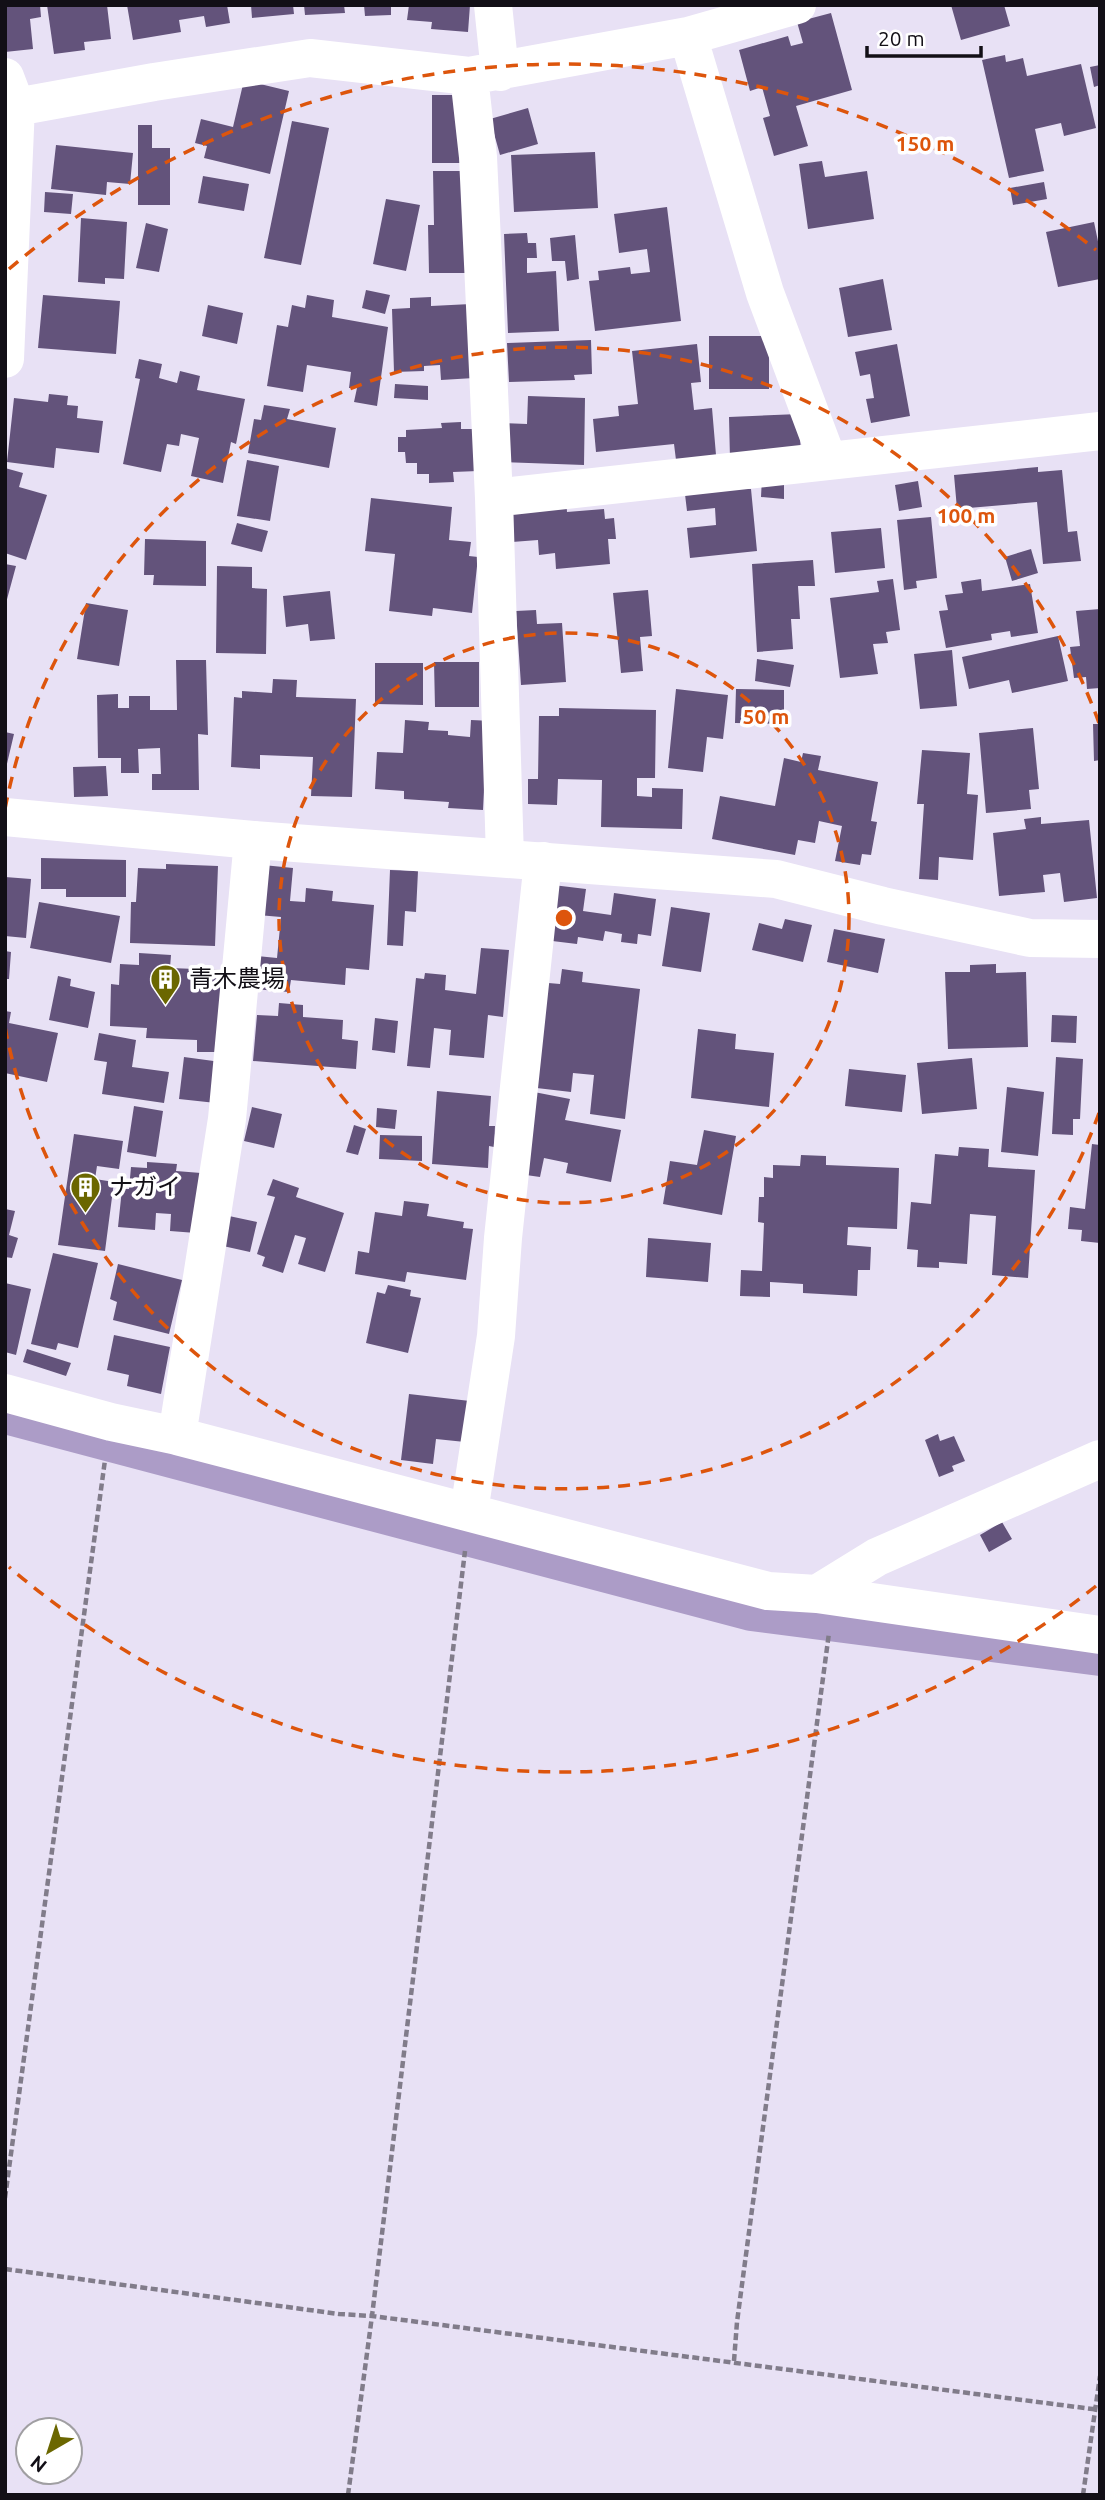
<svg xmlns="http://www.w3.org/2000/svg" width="1105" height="2500" viewBox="0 0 1105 2500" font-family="Ubuntu,'Noto Sans JP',sans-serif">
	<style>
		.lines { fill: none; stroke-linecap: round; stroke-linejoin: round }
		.canal { stroke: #ac9cc7; stroke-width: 40 }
		.building { fill: #63537b }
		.path { stroke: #817c8a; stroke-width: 4.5; stroke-dasharray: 7 3.5; stroke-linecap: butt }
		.minor { stroke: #fff; stroke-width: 38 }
		.tertiary { stroke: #fff; stroke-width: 38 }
		.ring { fill: none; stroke: #dd550c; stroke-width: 3.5; stroke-dasharray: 12 9 }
		.labels { text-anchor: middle; stroke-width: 7; stroke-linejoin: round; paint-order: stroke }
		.poi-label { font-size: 24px; fill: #120f16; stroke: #fff; text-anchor: start }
		.centre { fill: #dd550c; stroke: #fff; stroke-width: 3.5 }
		.ring-label { font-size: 21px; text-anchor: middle; font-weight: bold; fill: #dd550c; stroke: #fff; stroke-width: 7; stroke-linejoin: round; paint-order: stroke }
	</style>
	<rect width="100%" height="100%" fill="#e8e1f5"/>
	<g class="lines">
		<path class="canal" d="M5 1414 751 1611 1100 1656"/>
	</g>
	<path class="building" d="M5 5H40L41 17 30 19 33 49 5 52Z
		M47 5H107L111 39 84 42 85 50 54 54Z
		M127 5H227L230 23 206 27 204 16 179 20 181 32 133 40Z
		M251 5H293L294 14 252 18Z
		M304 5H344L345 13 305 15Z
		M364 5H391V15L365 16Z
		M409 5H470L468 32 431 29 432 22 407 20Z
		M951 5H1004L1010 26 961 40Z
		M831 13 852 90 796 106 808 146 774 156 763 118 770 116 762 87 750 91 739 50 788 36 791 46 803 43 797 22Z
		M1005 55 1006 62 1023 58 1027 76 1081 64 1096 128 1064 136 1061 123 1035 129 1044 171 1009 178 982 60Z
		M1100 65V85L1094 87 1090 67Z
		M244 80 289 91 270 174 204 158 207 146 195 143 201 119 233 127Z
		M432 95H464L463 163H432Z
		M528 108 538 144 500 155 490 119Z
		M292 121 329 128 301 265 264 258Z
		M138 125H152V148H170V205H138Z
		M56 145 133 153 130 184 107 182 106 195 51 189Z
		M595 152 598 208 514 212 511 155Z
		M822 161 825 177 867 171 874 219 808 229 799 164Z
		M433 171H464L468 273H429L428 225H434Z
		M203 176 249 184 244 211 198 203Z
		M1044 182 1047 199 1013 205 1010 188Z
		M45 192 73 194 71 214 44 212Z
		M386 199 420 205 406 271 373 264Z
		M667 207 681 321 595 331 589 281 599 280 598 271 630 267 631 274 650 272 647 249 619 253 614 214Z
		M81 218 127 222 124 279 105 278V284L78 282Z
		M1094 222 1100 251V279L1058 287 1046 232Z
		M146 223 168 229 159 272 136 268Z
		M527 233 528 243H536L537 258H527V273L556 271 559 331 508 333 504 234Z
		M575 235 579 279 567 281 565 261H552L550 238Z
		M883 279 892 330 848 337 839 288Z
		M366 290 390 295 385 314 362 308Z
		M43 295 120 301 116 354 38 348Z
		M307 295 334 300 332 317 388 327 377 406 354 402 357 388H349L351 372 307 365 303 392 267 386 277 325 288 327 292 305 305 308Z
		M431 297V306L471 304 474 378 441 380 440 365 424 366V371L394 372 392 309 410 308V298Z
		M208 305 243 313 237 344 202 336Z
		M709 336H769V389H709Z
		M591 340 592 374 574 375 575 380 509 382 507 343Z
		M697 344 701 382 691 383 694 410 712 408 716 455 676 460 674 444 596 452 593 419 619 416 618 406 638 404 632 351Z
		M897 344 910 416 871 423 866 399 874 398 870 374 860 376 855 352Z
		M139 359 162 364 159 378 177 383 180 371 200 376 197 390 245 399 236 444 231 442 223 483 191 476 199 438 181 434 179 446 167 444 161 472 123 464 140 379 135 378Z
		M395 384 428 386V400L394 398Z
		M49 394 68 396 67 405 78 406 77 418 103 421 99 453 56 448 54 468 7 462 14 398 48 402Z
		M528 396 585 398 584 465 504 462 505 423 527 424Z
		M264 405 290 409 287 419 336 428 329 468 248 453 254 419 261 420Z
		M799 414 801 456 730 459 729 417Z
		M461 422V429H476L478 471 453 472 454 482 429 483V474H417V463H406L405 452H398V437H406V430L442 428 441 423Z
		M247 460 279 466 270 521 237 516Z
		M1038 467V472L1062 470 1068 532 1077 531 1081 561 1043 564 1037 502 957 509 954 475Z
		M5 468 23 473 19 487 47 495 26 560 5 553Z
		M762 477 784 478V499L761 497Z
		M918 481 922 507 899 511 895 485Z
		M684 486 751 489 757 551 690 558 687 528 716 525 715 508 687 511Z
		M371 498 452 507 449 540 471 542 469 556 478 557 472 613 433 608 432 616 389 611 395 554 365 551Z
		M566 498 567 512 604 509 605 519 614 518 616 539H608L610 564 556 569 555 553 539 555 538 540 512 542 509 512Z
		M931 517 937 578 916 581 917 588 904 590 897 520Z
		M237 523 268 531 262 552 231 544Z
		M881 528 885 568 835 573 831 532Z
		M145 539 206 541V586L153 585 154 575H144Z
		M1031 549 1038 573 1012 581 1005 557Z
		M813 560 815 586H798L800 619H791L793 649 757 652 752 564Z
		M5 564 16 566 6 603H5Z
		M217 566 252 567V588L267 589 266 654 216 653Z
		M893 579 900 630 886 632 888 643 873 644 878 674 840 678 830 598 879 592 877 581Z
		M981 579 982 591 1030 584 1038 633 1011 637 1010 631 991 634 992 640 946 648 939 611 948 610 945 595 963 593 961 582Z
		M648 590 652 636 640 637 643 671 621 673 613 593Z
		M330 591 335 639 310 641 308 624 286 627 283 596Z
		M86 603 128 610 119 666 77 659Z
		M1100 609V688L1087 689 1086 677 1074 678 1070 647 1080 646 1076 611Z
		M536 610 537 624 562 623 566 682 521 685 516 611Z
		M1058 636 1068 681 1012 693 1009 680 969 689 962 657Z
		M952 650 957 706 920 709 914 654Z
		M757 659 794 665 790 687 755 681Z
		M176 660H206L208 735 198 734 199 790H152V774H161L160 748 138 749 139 773H121V758H98L97 695 118 694V708H129V696H150V710H177Z
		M434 662H479V707H435Z
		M375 663H423V705L375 704Z
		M273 679 297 680 296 697 356 699 352 797 311 796 313 757 260 755V769L231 767 234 697 242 698V691L272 693Z
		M676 689 728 695 723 739 707 737 703 772 668 768Z
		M736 689 784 690V724L735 723Z
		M559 708 656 710 655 778H637V796L652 797V788L683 789 682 829 601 827 602 780 558 779 557 805 528 804V779H538L539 716H559Z
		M405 720 429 722 428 730 448 731V735L470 737 471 720 493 721 486 749 483 810 448 808 449 802 404 799V791L375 789 377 752 403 753Z
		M1093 724H1100V760L1094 761Z
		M1033 728 1039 789 1029 790 1031 809 986 813 979 733Z
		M5 732 14 734 6 768H5Z
		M922 750 970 753 967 794 978 795 973 860 939 857 938 880 919 879 924 804H917Z
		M803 753 821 756 818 770 878 782 871 821 877 822 871 855 862 854 860 865 835 861 842 826 819 821 815 843 798 840 795 855 712 839 720 796 775 806 784 758 801 762Z
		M106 766 108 796 74 797 73 767Z
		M1041 817V824L1089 820 1097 898 1064 902 1060 873 1043 875 1045 892 999 896 993 833 1026 829 1024 819Z
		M41 858 126 860V897H66V889H41Z
		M166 864 218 866 215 946 130 943 131 902H136L138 868 166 869Z
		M263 865 293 868 290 901 305 902 306 888 333 891 332 901 374 905 369 970 346 968 345 985 291 980 289 992 254 989 257 956 277 958 281 917 258 915Z
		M390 870 418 871 416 912 405 911 403 946 387 945Z
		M5 877 31 879 26 938 5 936Z
		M553 885 586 889 583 911 611 915 614 893 656 899 651 936 638 934 637 944 621 942 622 934 605 931 603 941 578 937 577 944 544 940Z
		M39 902 120 916 111 963 30 948Z
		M671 907 710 913 701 972 662 966Z
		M785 919 812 925 803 962 752 950 759 923 782 929Z
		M834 929 885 939 878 973 827 962Z
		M481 948 509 950 503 1017 488 1015 484 1058 449 1055 451 1030 434 1028 430 1068 407 1066 416 978 424 979 425 973 446 975 445 990 476 994Z
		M5 951 11 952 9 979H5Z
		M139 953 171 955 170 968 222 970 219 1052H197V1040L146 1038 147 1028 110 1026 111 984 119 985 120 964 139 965Z
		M996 964V973L1026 972 1028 1047 948 1049 945 972H970V965Z
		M562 969 583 972 582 982 640 989 625 1119 590 1114 594 1075 573 1073 571 1092 528 1087 537 982 560 984Z
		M58 976 71 979 70 986 95 992 88 1028 49 1020Z
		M279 1003 303 1005V1017L343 1020 342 1039 358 1041 356 1069 253 1061 257 1015 278 1016Z
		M5 1011 11 1012 9 1023 58 1033 47 1082 5 1073Z
		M1052 1015 1077 1016 1076 1043 1051 1042Z
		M375 1018 398 1021 395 1053 372 1050Z
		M698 1029 736 1034 735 1049 774 1053 769 1107 691 1098Z
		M99 1033 136 1040 132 1067 169 1072 164 1103 102 1094 107 1062 94 1060Z
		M184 1057 221 1062 216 1103 179 1099Z
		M1056 1057 1083 1059 1080 1119H1073V1135L1052 1134Z
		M972 1058 977 1109 922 1114 917 1063Z
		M849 1069 906 1075 902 1112 845 1106Z
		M1007 1087 1044 1092 1038 1156 1001 1152Z
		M437 1091 491 1096 489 1126H495L494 1147 489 1146 488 1168 432 1164Z
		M534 1092 570 1099 565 1120 621 1130 611 1182 566 1173 568 1163 544 1158 540 1177 519 1174Z
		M134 1106 163 1111 156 1157 127 1152Z
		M252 1107 282 1114 274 1148 244 1141Z
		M377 1108 397 1110 395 1129 376 1127Z
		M354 1125 366 1129 358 1155 346 1152Z
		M704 1130 736 1136 722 1215 663 1204 670 1161 697 1165Z
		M74 1134 123 1141 119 1169 97 1166 95 1179 114 1182 105 1251 58 1245Z
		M380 1135 422 1136V1161L379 1159Z
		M1092 1144 1100 1145V1243L1081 1241 1082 1230 1068 1229 1070 1207 1085 1209Z
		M959 1147 989 1149 988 1167 1035 1170 1028 1278 992 1275 996 1216 970 1214 967 1264 939 1262V1268L917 1267 918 1250 907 1249 911 1202 931 1204 935 1154 958 1156Z
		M801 1155 826 1156V1165L899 1168 897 1229 848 1227 847 1245 871 1247 870 1270H858L857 1296 803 1293V1284L770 1282V1297L740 1296 741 1270 762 1271 764 1223 758 1222 759 1197H764V1177L773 1178V1165L800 1166Z
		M147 1162 177 1164 176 1171 201 1173 196 1233 170 1231 171 1214 156 1213 155 1230 118 1227 122 1189H129L131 1167 147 1168Z
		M273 1179 299 1188 296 1197 344 1213 325 1272 298 1264 306 1238 295 1235 283 1273 262 1266 265 1257 257 1254 275 1197 267 1195Z
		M404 1201 429 1204 427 1216 464 1222 463 1228 473 1229 466 1280 407 1272 405 1282 355 1274 358 1251 369 1253 375 1212 402 1216Z
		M5 1209 15 1211 9 1235 18 1238 12 1258 5 1257Z
		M229 1216 257 1222 250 1252 223 1246Z
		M648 1238 711 1243 708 1282 646 1277Z
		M53 1253 98 1263 78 1348 58 1343 56 1350 31 1344Z
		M118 1264 182 1280 169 1334 113 1320 117 1302 110 1299Z
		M5 1283 31 1289 16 1355 5 1352Z
		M388 1285 411 1290 410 1296 421 1298 408 1353 366 1343 377 1292 385 1294Z
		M114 1335 170 1347 161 1394 127 1386 129 1375 107 1370Z
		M27 1349 71 1363 66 1376 23 1362Z
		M409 1394 470 1401 465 1442 436 1439 433 1464 401 1460Z
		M938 1434 940 1441 954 1436 965 1461 952 1466 954 1471 939 1477 925 1440Z
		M1002 1522 1012 1539 989 1552 980 1535Z"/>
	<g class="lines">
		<path class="path" d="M5 2198 105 1460
			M5 2269 339 2314 372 2316 1100 2410
			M734 2361 737 2322 829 1633
			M348 2495 372 2316 465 1551
			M1083 2495 1100 2376"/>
		<path class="minor" d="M493 5 500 72
			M688 36 765 293 828 461
			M469 76 478 157 494 498 505 858
			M5 77 16 106 5 359
			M5 109 154 82 310 58 469 76 688 36 797 5
			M494 498 1100 431
			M5 1393 111 1422 177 1436 768 1591 817 1594 1100 1635
			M177 1436 227 1119 253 840
			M469 1512 496 1336 503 1238 543 861
			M817 1594 877 1557 1100 1459"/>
		<path class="tertiary" d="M5 817 253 840 776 879 883 906 1030 938 1100 939"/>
	</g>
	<g class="ring">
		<circle cx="564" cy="918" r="285"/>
		<path d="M1099 1113A569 569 0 0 1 5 1027M5 809A569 569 0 0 1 1099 723"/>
		<path d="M1096 1586A854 854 0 0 1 9 1567M9 269A854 854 0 0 1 1096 250"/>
	</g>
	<defs>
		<symbol id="building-pin" viewBox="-11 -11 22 30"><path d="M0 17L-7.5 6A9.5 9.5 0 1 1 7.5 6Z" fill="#6b6700" stroke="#fff"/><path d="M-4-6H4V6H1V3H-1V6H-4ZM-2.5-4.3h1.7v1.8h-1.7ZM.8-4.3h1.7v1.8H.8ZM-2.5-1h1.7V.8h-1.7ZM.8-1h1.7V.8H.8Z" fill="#fff"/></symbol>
	</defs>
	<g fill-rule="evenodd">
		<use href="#building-pin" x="148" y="962" width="35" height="47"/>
		<use href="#building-pin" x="68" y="1170" width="35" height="47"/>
	</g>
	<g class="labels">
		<g class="poi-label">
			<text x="189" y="987">青木農場</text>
			<text x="109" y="1195">ナガイ</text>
		</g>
	</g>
	<circle cx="564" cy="918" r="10" class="centre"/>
	<g class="ring-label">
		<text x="925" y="151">150 m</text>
		<text x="966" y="523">100 m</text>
		<text x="766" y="724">50 m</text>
	</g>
	<rect width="1105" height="2500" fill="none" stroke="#120f16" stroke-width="14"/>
	<g transform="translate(49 2451) rotate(219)"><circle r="33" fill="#ffffff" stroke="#a09fa2" stroke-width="2"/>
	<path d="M0-5L12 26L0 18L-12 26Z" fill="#6b6700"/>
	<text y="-10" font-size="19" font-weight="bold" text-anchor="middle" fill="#120f16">N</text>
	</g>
	<path d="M867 46v10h114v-10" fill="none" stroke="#120f16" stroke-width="3.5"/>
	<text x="878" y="46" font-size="21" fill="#120f16" stroke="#ffffff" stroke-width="5" paint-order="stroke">20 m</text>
</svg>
